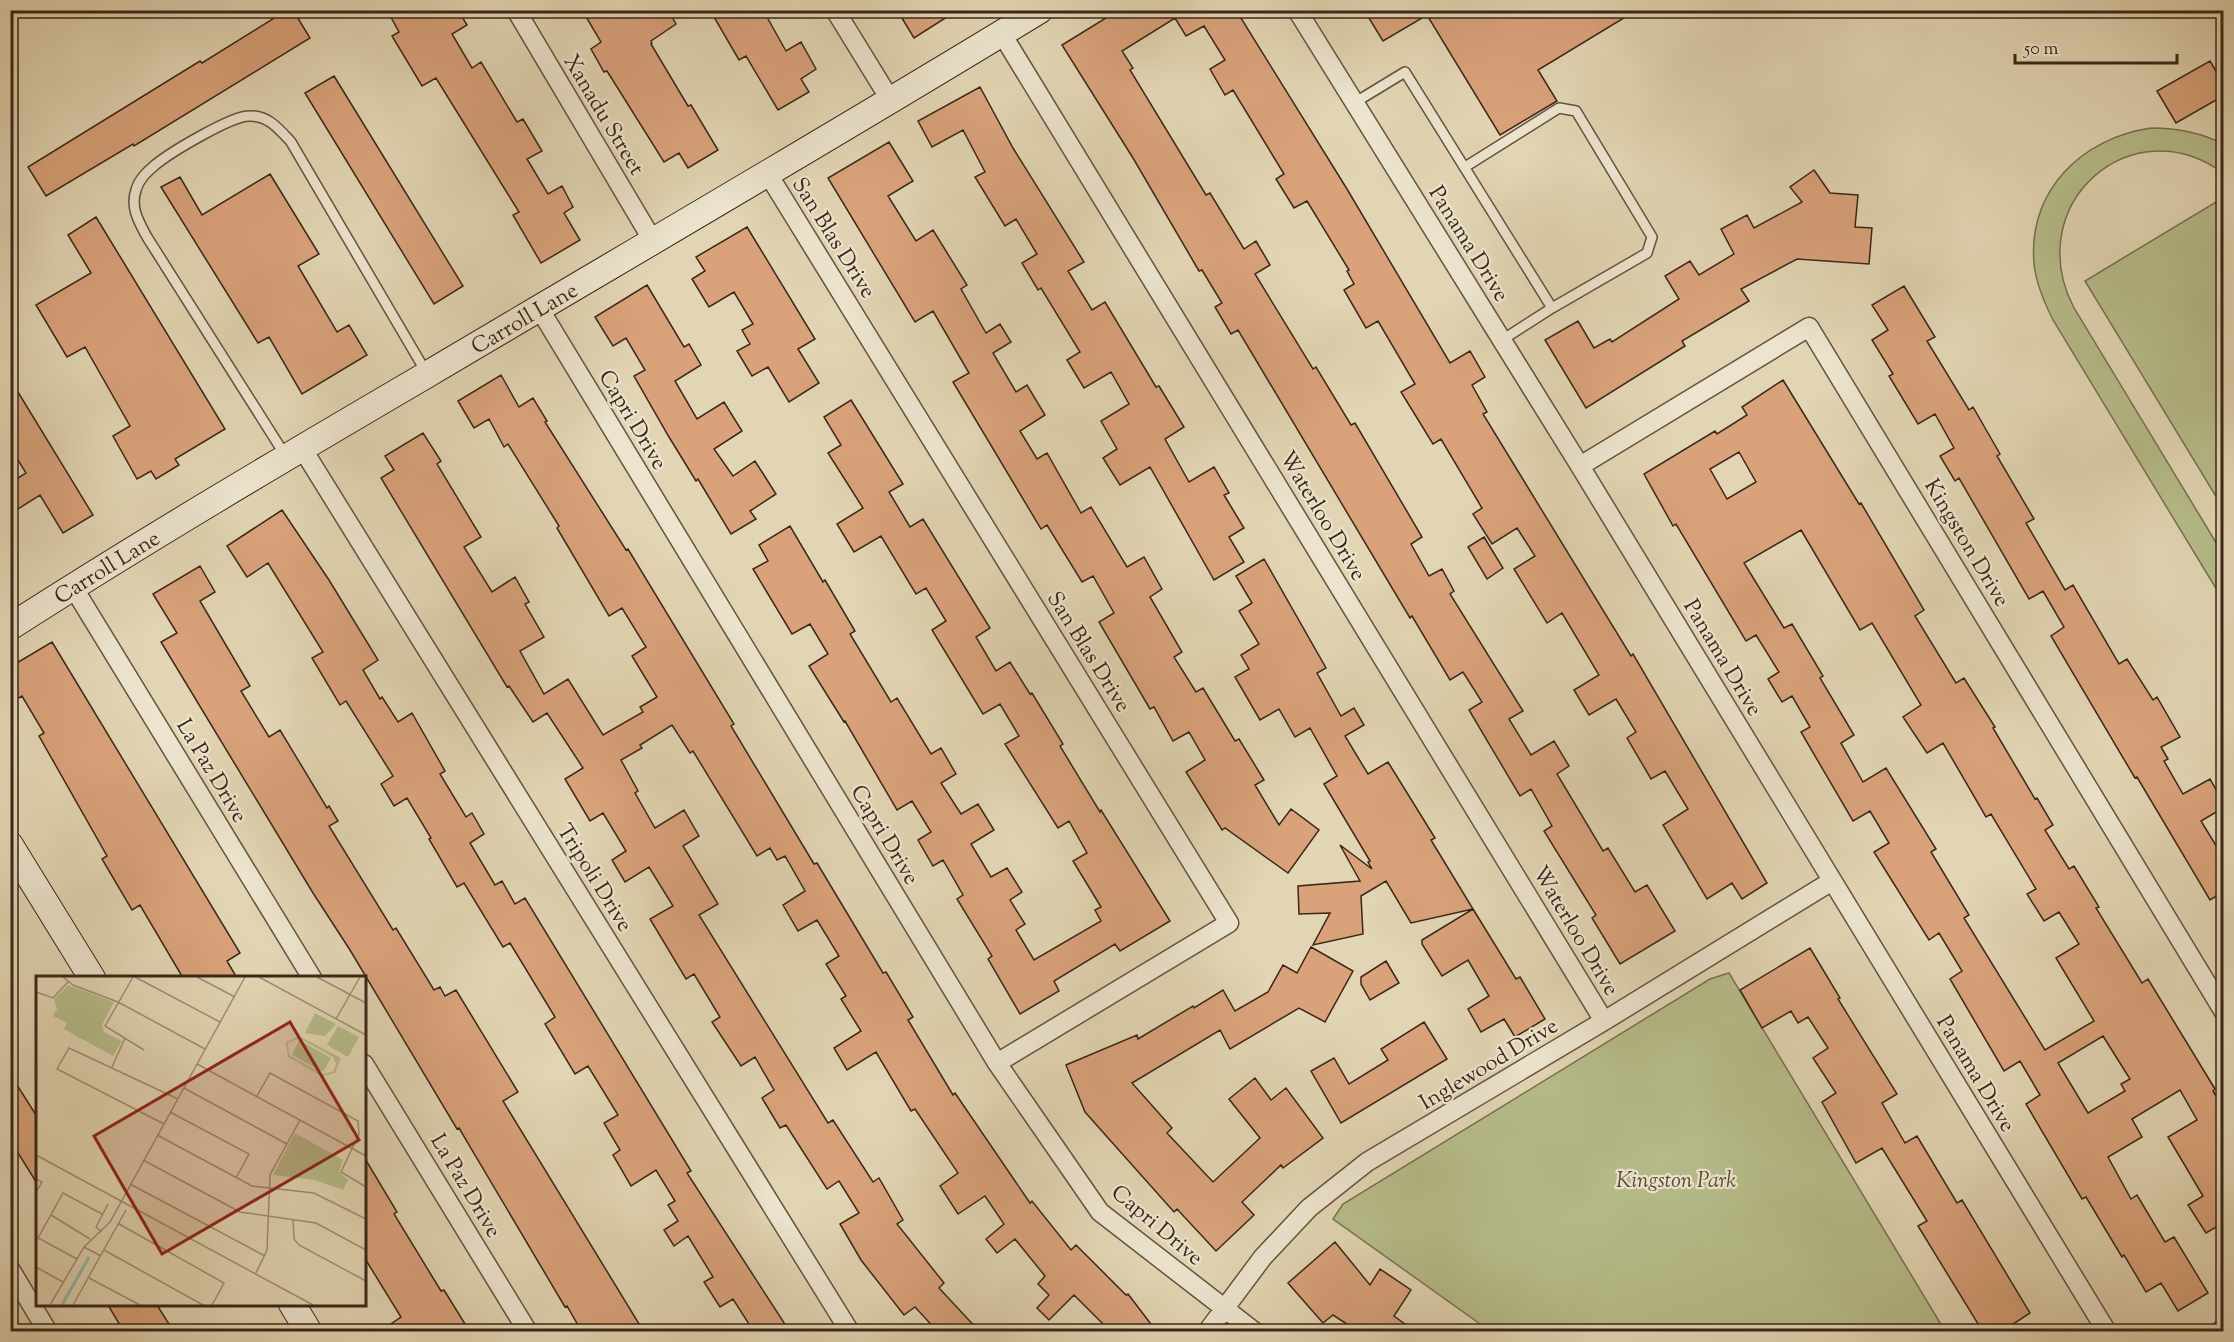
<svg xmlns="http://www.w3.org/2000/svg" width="2234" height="1342" viewBox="0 0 2234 1342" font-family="'Sorts Mill Goudy',serif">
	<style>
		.green { fill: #b6bc8a; stroke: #787151; stroke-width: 1.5 }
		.building { fill: #d9a27b; stroke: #3b2618; stroke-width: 1.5; fill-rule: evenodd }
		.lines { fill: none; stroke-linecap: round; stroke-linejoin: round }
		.lane-casing { stroke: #65523f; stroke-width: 12 }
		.street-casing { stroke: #65523f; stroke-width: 21 }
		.secondary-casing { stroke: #3b2618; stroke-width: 28 }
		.lane { stroke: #ece4ce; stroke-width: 9 }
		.street { stroke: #ece4ce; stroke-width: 18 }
		.secondary { stroke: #ece4ce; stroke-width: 26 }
		.labels { text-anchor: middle; stroke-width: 4.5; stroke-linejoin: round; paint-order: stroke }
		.street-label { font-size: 22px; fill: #3b2618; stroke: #ece4ce }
		.park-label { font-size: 22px; font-style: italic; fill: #5a4c34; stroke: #ece4ce }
		.inset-river { fill: none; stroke: #95b9a9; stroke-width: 3 }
		.inset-road { fill: none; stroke: #9f8f75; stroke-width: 1.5 }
		.view { fill: #8f2418; fill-opacity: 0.15; stroke: #8f2418; stroke-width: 3 }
		.inset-edge { fill: none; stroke: #3b2618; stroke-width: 3 }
	</style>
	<rect width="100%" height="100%" fill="#e2d5b3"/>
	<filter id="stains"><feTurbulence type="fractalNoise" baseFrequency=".00333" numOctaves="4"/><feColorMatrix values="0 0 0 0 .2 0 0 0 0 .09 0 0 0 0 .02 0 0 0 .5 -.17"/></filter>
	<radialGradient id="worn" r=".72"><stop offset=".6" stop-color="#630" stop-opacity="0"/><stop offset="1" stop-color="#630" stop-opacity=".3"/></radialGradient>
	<path class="green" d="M2151 128C2178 128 2200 132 2223 144V173C2132 106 2020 204 2074 308L2223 554V600L2053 320C2044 302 2036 284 2034 264 2028 190 2082 138 2151 128Z
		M2221 199 2224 204 2223 508 2085 281Z
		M1729 973 1945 1331H1490L1333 1219 1343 1204 1710 979Z"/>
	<path class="building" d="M287 10H293L310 38 134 146 133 144 46 196 28 167 200 61 202 63Z
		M387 10H458L467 25 452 34 472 68 481 62 517 122 523 119 542 151 527 159 548 194 562 186 573 207 564 213 580 240 541 263 513 215 519 212 436 78 422 86 392 36 399 32Z
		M582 10H668L676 24 651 41 652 43 651 44 688 106 691 105 718 150 688 168 679 153 664 162 607 71 604 72 591 49 601 42Z
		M726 10H763L786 51 801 42 816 69 801 79 809 92 778 110 746 56 739 60 714 17Z
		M897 10H958L914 38Z
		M1101 10H1236L1347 189 1450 363 1470 351 1485 377 1472 385 1487 412 1483 414 1631 656 1633 654 1767 883 1742 899 1732 883 1707 899 1663 825 1688 809 1665 771 1651 779 1627 738 1636 732 1616 699 1589 715 1574 690 1599 675 1562 613 1547 623 1514 569 1535 556 1517 528 1492 544 1473 514 1482 508 1441 439 1433 444 1401 392 1415 384 1378 321 1366 328 1344 290 1354 284 1347 271 1349 270 1307 201 1294 208 1276 179 1284 174 1233 90 1225 95 1210 69 1225 60 1204 26 1186 36 1175 18 1122 51 1133 68 1130 70 1206 195 1210 193 1244 249 1256 241 1270 265 1255 274 1313 369 1316 367 1351 425 1355 423 1422 537 1411 544 1429 576 1442 569 1454 591 1450 594 1523 711 1509 719 1531 755 1554 741 1569 766 1557 774 1603 851 1608 848 1635 892 1647 885 1675 931 1620 964 1592 918 1596 915 1544 831 1552 826 1531 789 1520 796 1469 710 1482 702 1463 672 1450 680 1412 616 1410 618 1238 330 1231 334 1215 307 1222 303 1202 270 1199 271 1133 158 1062 45 1106 18Z
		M1364 10H1637L1538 70 1557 101 1500 135 1427 15 1383 41Z
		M2210 61 2223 83V96L2176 123 2157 91Z
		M334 76 463 286 434 304 305 93Z
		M980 87 1013 148 1084 262 1068 271 1092 310 1105 302 1156 387 1159 386 1184 427 1165 439 1189 482 1214 467 1229 493 1224 495 1244 528 1229 537 1244 562 1214 580 1150 467 1120 485 1103 458 1117 449 1101 421 1129 404 1111 372 1084 388 1067 360 1080 352 1041 288 1038 290 1022 263 1037 254 1016 219 1005 226 975 177 985 172 963 130 932 147 918 121Z
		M889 142 913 181 888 196 916 241 933 230 967 285 961 289 986 333 1000 324 1011 342 993 353 1016 392 1027 385 1045 415 1020 431 1037 459 1047 453 1081 513 1091 507 1127 567 1144 557 1162 589 1150 597 1182 652 1174 657 1196 692 1203 688 1235 741 1239 739 1264 780 1255 785 1279 825 1291 809 1319 830 1288 873 1225 828 1222 830 1186 772 1205 760 1189 732 1173 741 1154 707 1150 709 1099 622 1114 613 1093 576 1082 582 1047 525 1041 529 953 382 969 373 933 311 915 322 828 178Z
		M1814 170 1830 193 1858 195 1855 227 1872 228 1869 264 1797 259 1741 289 1749 301 1682 341 1685 346 1586 408 1545 340 1578 321 1594 348 1610 339 1612 342 1679 299 1665 276 1690 261 1699 275 1734 254 1721 229 1747 215 1754 228 1802 202 1790 187Z
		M270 174 319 254 298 266 337 332 349 325 367 355 302 394 269 337 258 343 161 187 180 177 202 215Z
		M96 217 225 429 175 459 179 465 156 479 151 471 137 479 113 436 130 426 85 347 67 357 36 305 91 273 68 235Z
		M747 227 815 339 798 349 819 383 789 402 768 367 752 376 737 351 750 344 742 330 753 324 734 292 709 307 692 279 705 271 696 257Z
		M647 285 684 347 689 344 701 365 675 381 697 419 724 402 742 431 714 449 733 476 755 461 776 494 750 511 756 519 731 534 698 479 696 481 669 437 634 376 645 370 626 338 613 346 595 317Z
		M1904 286 1935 337 1927 341 1969 410 1973 407 2000 454 1997 456 2034 519 2026 523 2065 590 2073 585 2119 664 2127 659 2153 700 2157 697 2180 737 2161 747 2168 759 2164 761 2183 794 2210 779 2223 802V808L2201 821 2223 857V892L2210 900 2137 777 2135 778 2051 636 2064 627 2043 591 2029 599 1959 478 1955 481 1940 456 1954 448 1935 414 1918 424 1889 376 1893 374 1872 340 1888 330 1872 305Z
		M501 375 519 407 533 398 547 421 545 422 626 550 628 549 734 724 731 726 814 864 817 863 883 973 886 972 913 1017 908 1020 953 1095 955 1093 1030 1203 1032 1201 1071 1250 1076 1245 1126 1295 1128 1294 1157 1332H1111L1074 1295 1049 1320 1037 1308 1049 1295 1038 1284 1045 1276 1015 1239 997 1253 986 1239 1004 1224 985 1196 958 1214 940 1186 958 1173 915 1109 911 1111 876 1052 847 1070 834 1048 861 1031 841 999 846 996 826 964 839 956 817 920 798 931 783 905 805 891 785 856 777 860 770 848 757 856 693 751 690 753 672 725 640 745 642 748 621 760 638 791 635 793 655 828 684 810 699 836 683 846 718 904 699 915 828 1123 833 1120 873 1182 879 1178 903 1220 897 1224 944 1283 939 1288 980 1332H938L915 1307 904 1315 861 1260 840 1224 859 1213 839 1181 827 1189 786 1125 780 1128 762 1098 774 1090 755 1057 741 1066 712 1022 720 1017 694 974 686 979 650 919 673 906 649 867 625 882 612 860 626 851 603 813 590 821 565 779 583 768 547 713 533 722 509 686 507 687 381 478 394 470 385 456 423 433 441 461 437 464 481 537 464 547 492 592 515 577 529 602 525 604 544 637 520 651 544 694 568 679 603 735 643 712 640 707 657 697 632 656 646 647 622 608 609 616 557 528 559 526 508 444 504 447 489 419 474 428 458 401Z
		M10 379 93 515 63 533 40 495 10 514V483L26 473 10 447Z
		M1783 380 1859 504 1861 503 1924 610 1915 616 1956 683 1964 678 1995 727 1993 728 2035 799 2037 798 2053 825 2045 830 2069 869 2074 866 2099 907 2096 908 2142 983 2148 979 2215 1089 2213 1091 2223 1107V1223L2206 1233 2188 1205 2203 1196 2168 1137 2197 1120 2180 1090 2132 1119 2142 1137 2108 1157 2131 1199 2137 1195 2165 1242 2174 1237 2208 1293 2178 1311 2161 1283 2146 1292 2124 1255 2122 1257 2086 1197 2082 1199 2026 1104 2040 1095 2020 1061 2004 1071 1950 979 1962 971 1939 933 1929 940 1874 852 1889 843 1870 811 1853 821 1801 732 1810 727 1792 696 1782 702 1768 679 1779 672 1756 635 1746 641 1676 524 1673 526 1644 474 1715 431 1717 434 1747 415 1742 407ZM1739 452 1756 482 1727 499 1710 469ZM1801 530 1860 630 1872 623 1921 705 1903 717 1927 753 1943 743 1986 817 1991 814 2036 889 2027 894 2044 921 2059 912 2079 944 2056 958 2094 1021 2045 1050 1964 918 1969 915 1931 852 1936 849 1886 768 1863 782 1841 743 1854 735 1820 678 1823 676 1792 624 1784 628 1744 563ZM2103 1036 2130 1079 2121 1084 2125 1091 2088 1113 2058 1063Z
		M851 400 903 484 889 492 910 527 923 519 990 628 976 637 996 671 1010 662 1030 694 1032 693 1063 744 1060 746 1100 812 1101 810 1170 921 1120 951 1115 944 1054 981 1059 991 1020 1014 988 959 992 956 957 899 963 895 943 860 933 866 918 840 931 832 912 801 897 810 845 721 844 722 809 666 828 654 810 624 792 634 753 569 768 561 759 545 790 526 823 582 825 580 855 631 850 634 891 702 897 698 931 754 941 748 956 774 941 783 961 814 978 804 994 830 971 844 991 877 1007 868 1022 892 1010 900 1025 924 1016 930 1034 960 1101 921 1095 910 1101 907 1073 861 1087 853 1069 821 1058 828 1005 744 1019 736 1000 704 983 714 932 630 946 621 926 588 916 594 881 536 854 552 837 524 863 508 828 453 841 445 824 417Z
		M282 510 329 580 378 660 363 670 380 699 382 697 398 722 412 713 445 771 440 774 466 817 472 813 484 834 470 843 495 885 502 881 515 904 525 898 691 1171 687 1173 790 1332H754L733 1299 720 1307 704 1282 713 1277 688 1236 674 1246 664 1230 678 1221 668 1205 675 1201 656 1170 631 1186 613 1155 620 1150 604 1123 618 1115 588 1066 575 1074 545 1024 555 1017 510 943 503 947 464 883 457 887 429 839 431 838 407 798 394 806 381 784 393 776 346 701 340 705 312 658 323 652 268 563 247 577 227 546Z
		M1484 537 1503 568 1487 579 1468 547Z
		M1264 559 1326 668 1317 673 1341 716 1354 708 1364 725 1345 736 1368 774 1388 762 1435 838 1431 840 1473 909 1411 923 1386 881 1361 896 1363 934 1313 945 1330 913 1299 914 1298 886 1360 881 1340 845 1372 869 1368 862 1370 861 1324 784 1337 776 1310 728 1295 737 1279 709 1260 720 1235 677 1249 669 1241 655 1259 644 1239 611 1252 603 1236 576Z
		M200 566 215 592 200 601 250 686 241 691 269 737 280 730 327 808 329 806 338 821 329 826 393 930 396 928 434 990 440 987 445 996 456 990 518 1092 503 1101 644 1332H582L567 1306 565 1307 459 1128 457 1129 350 950 313 893 161 642 177 633 153 594Z
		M52 642 240 953 227 961 237 978H183L140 905 132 910 102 859 107 856 39 736 44 733 22 696 10 703V667Z
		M1473 909 1516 979 1520 977 1545 1019 1515 1037 1504 1019 1481 1032 1468 1009 1489 996 1468 960 1442 976 1422 944V940Z
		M1311 947 1353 971 1325 1022 1299 1008 1230 1049 1220 1030 1132 1083 1172 1128 1167 1133 1213 1182 1260 1138 1229 1099 1255 1078 1271 1100 1286 1088 1323 1138 1283 1168 1281 1165 1242 1202 1254 1215 1216 1251 1177 1209 1174 1212 1085 1112 1066 1065 1137 1035 1138 1039 1193 1006 1194 1008 1223 990 1235 1011 1268 992 1283 965 1297 973Z
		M1810 948 1840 998 1838 999 1897 1094 1882 1103 1905 1143 1917 1136 1957 1203 1962 1200 2030 1313 2001 1332H1983L1918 1226 1927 1221 1882 1148 1856 1163 1822 1102 1836 1093 1813 1058 1828 1048 1808 1017 1798 1023 1791 1011 1762 1028 1740 990Z
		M1386 961 1399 983 1370 1000 1361 984V977Z
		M1424 1022 1447 1059 1341 1123 1311 1071 1334 1058 1349 1084 1388 1060 1381 1049Z
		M10 1074 38 1118V1185L10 1140Z
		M364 1157 397 1212 394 1214 441 1291 444 1290 470 1332H379L401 1317 364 1257Z
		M1335 1242 1370 1285 1380 1269 1411 1290 1394 1316 1416 1332H1359L1333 1315 1323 1323 1288 1283Z
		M108 1305H157L174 1332H124Z"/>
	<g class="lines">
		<defs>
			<path id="lane" d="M1354 103 1405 72 1552 308 1502 340
				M1465 167 1559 108 1576 111 1652 237 1647 253 1552 308
				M285 455 147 237C139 222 130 208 136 190 139 179 147 172 155 165 171 152 231 116 249 116 268 115 279 129 291 142L426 372"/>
			<path id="street" d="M516 10 653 241
				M835 10 891 101
				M1297 10 1580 466 2107 1332
				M1002 34 1604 1021
				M768 174 1229 923 997 1063
				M539 308 997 1063 1100 1212 1255 1332
				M302 448 850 1332
				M1580 466 1809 327 2224 1012
				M73 587 312 978
				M364 1064 528 1332
				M10 1269 48 1332
				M1207 1332 1263 1257 1309 1208 1367 1162 1604 1021 1832 881
				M2219 1332 2224 1328"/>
			<g id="secondary">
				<path id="s1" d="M10 627C147 539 288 456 428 374 632 253 837 134 1040 10"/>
				<path d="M10 845 92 978"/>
				<path d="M292 1304 309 1332"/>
			</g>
		</defs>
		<use href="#lane" class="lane-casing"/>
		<use href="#street" class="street-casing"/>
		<use href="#secondary" class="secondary-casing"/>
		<use href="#lane" class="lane"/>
		<use href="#street" class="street"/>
		<use href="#secondary" class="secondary"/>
	</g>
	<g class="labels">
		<g class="street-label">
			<text transform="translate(605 114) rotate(59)" y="8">Xanadu Street</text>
			<text transform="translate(835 237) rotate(58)" y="8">San Blas Drive</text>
			<text transform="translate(1470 243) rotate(58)" y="8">Panama Drive</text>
			<text dy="8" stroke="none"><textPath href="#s1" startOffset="600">Carroll Lane</textPath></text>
			<text transform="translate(634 419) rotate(59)" y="8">Capri Drive</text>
			<text transform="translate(1324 515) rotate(59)" y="8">Waterloo Drive</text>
			<text transform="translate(1968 542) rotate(59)" y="8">Kingston Drive</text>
			<text dy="8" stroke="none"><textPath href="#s1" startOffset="114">Carroll Lane</textPath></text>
			<text transform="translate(1090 651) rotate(58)" y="8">San Blas Drive</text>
			<text transform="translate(1724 657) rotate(59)" y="8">Panama Drive</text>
			<text transform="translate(213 770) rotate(59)" y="8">La Paz Drive</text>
			<text transform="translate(886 834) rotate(59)" y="8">Capri Drive</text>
			<text transform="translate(596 877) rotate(58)" y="8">Tripoli Drive</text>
			<text transform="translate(1577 930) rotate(59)" y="8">Waterloo Drive</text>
			<text transform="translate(1488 1063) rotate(-31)" y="8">Inglewood Drive</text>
			<text transform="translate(1977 1073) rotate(59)" y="8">Panama Drive</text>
			<text transform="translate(467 1185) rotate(59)" y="8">La Paz Drive</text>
			<text transform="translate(1158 1224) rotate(40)" y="8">Capri Drive</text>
		</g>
		<g class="park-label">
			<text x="1676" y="1187">Kingston Park</text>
		</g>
	</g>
	<g transform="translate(36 976)">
		<rect width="330" height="330" fill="#e2d5b3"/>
		<path d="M32 9 78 26 66 49 68 56 86 65 77 80 28 53 31 47 17 40 21 33 18 23ZM279 37 300 48 289 60 269 57ZM302 50 323 61 312 81 291 69ZM263 60 305 82 299 97 286 100 252 81 250 66ZM263 62 297 81 300 88 297 96 286 98 253 79 252 67ZM263 64 295 82 287 96 256 79ZM259 157 307 184 303 196 312 204 307 214 279 204 237 199Z" fill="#b6bc8a" fill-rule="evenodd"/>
		<path class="inset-river" d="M26 329 53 281"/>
		<path class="inset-road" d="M27 1 37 9 82 26 169 73M97 1 69 50 108 74M99 1 184 46M161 1 199 21M223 1 330 59M281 1 330 27M0 16 17 22 32 6M300 43 324 1M161 88 330 180M76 91 89 62M148 112 251 168M221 120 234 97 322 145 323 158 305 196 330 211M134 136 213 178 200 202M128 148 21 93 33 72 142 123M121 159 216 210 278 217 330 243M0 179 277 329M107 184 204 236 280 247 330 274M0 203 6 206 0 216M94 208 229 280M15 239 54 263M257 243 258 263 263 269 330 305M83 248 188 307 176 329M66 256 60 251 72 228M48 271 65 280M68 274 167 329M41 283 2 262 27 217 66 238M0 291 27 306M220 297 231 274 234 199 264 144M53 302 104 329M14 329 48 271 74 246 209 1M37 329 90 234"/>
		<path class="view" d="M254 46 323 164 126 278 58 160Z"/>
		<rect width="330" height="330" class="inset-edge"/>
	</g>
	<rect width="2234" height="1342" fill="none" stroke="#e2d5b3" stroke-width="36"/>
	<rect x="12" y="12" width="2210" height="1318" fill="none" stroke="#3b2618" stroke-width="3"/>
	<rect x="18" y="18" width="2198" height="1306" fill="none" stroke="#3b2618" stroke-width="1.5"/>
	<path d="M2015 54v9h162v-9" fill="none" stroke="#3b2618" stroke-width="3"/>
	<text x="2024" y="54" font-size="18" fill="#3b2618" stroke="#ece4ce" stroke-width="4.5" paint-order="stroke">50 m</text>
	<rect width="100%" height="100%" filter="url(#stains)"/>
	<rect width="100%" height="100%" fill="url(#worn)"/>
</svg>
